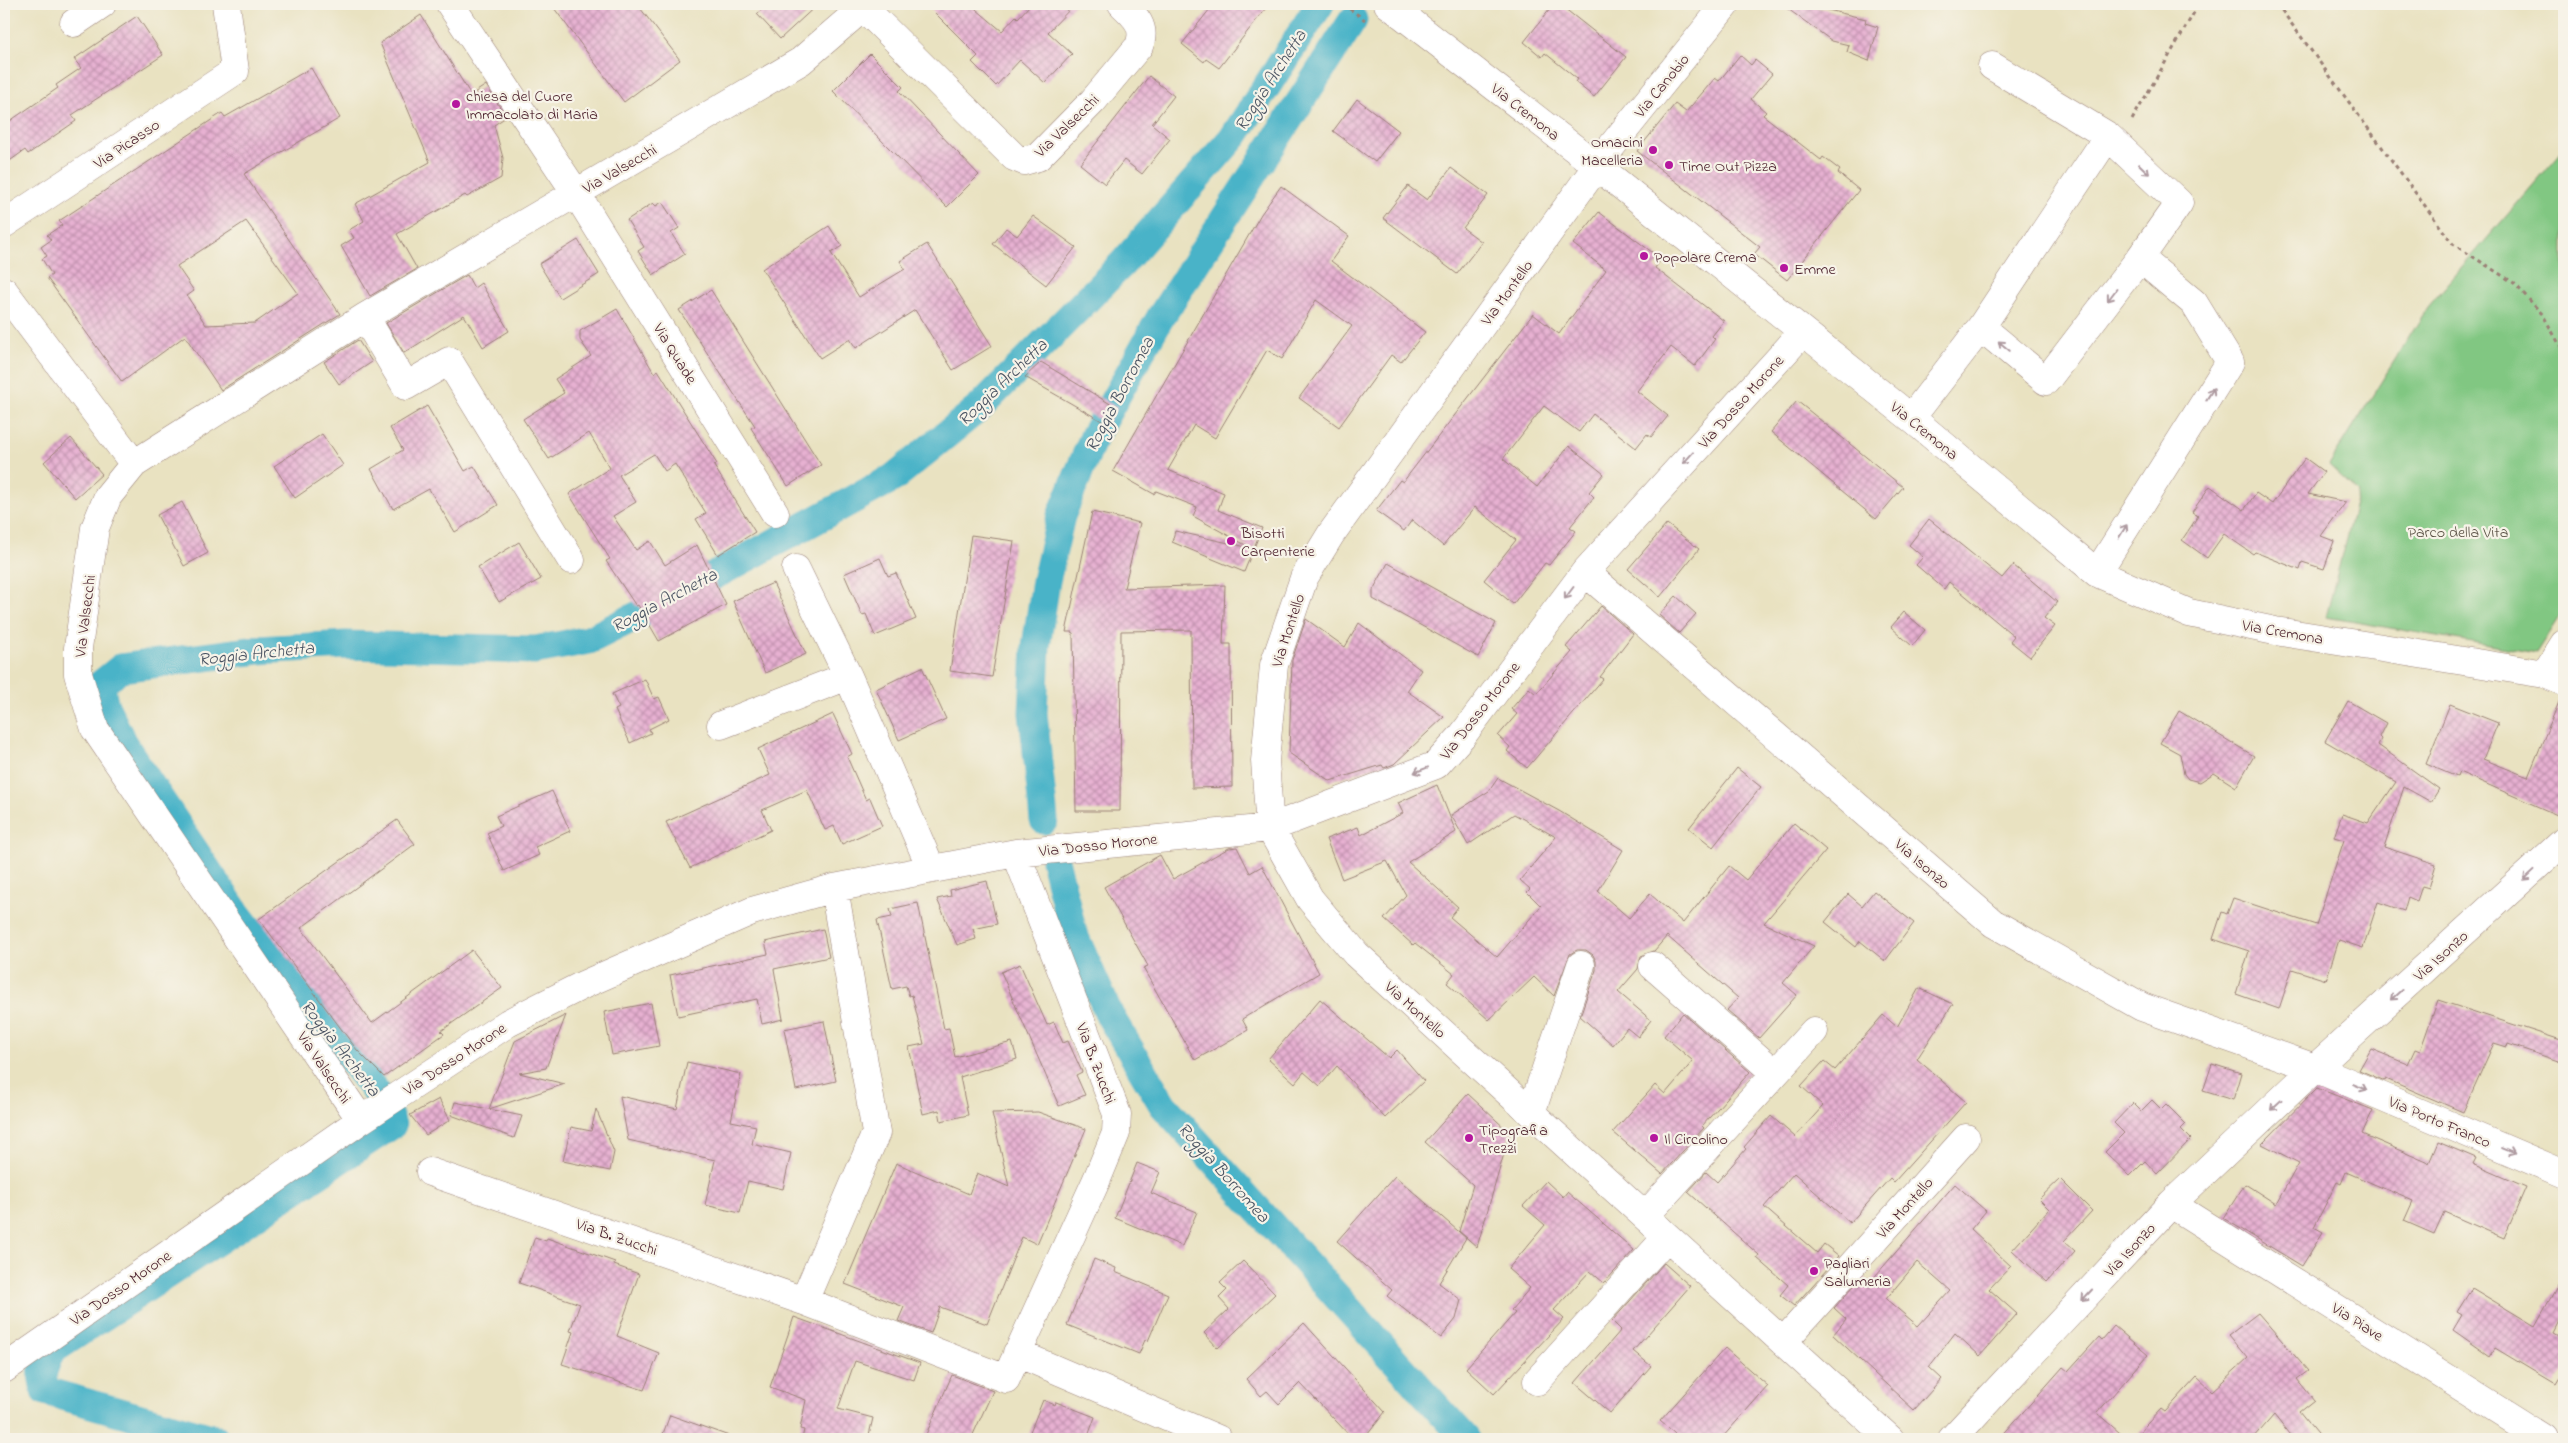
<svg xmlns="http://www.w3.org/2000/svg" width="2568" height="1443" viewBox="0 0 2568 1443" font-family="'Indie Flower',sans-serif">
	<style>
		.green { fill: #81c782; stroke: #667356 }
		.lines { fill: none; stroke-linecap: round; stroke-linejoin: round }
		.canal { stroke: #4ab3c8; stroke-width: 29 }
		.building { fill: url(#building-cross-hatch); fill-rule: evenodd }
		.minor-casing { stroke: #9a8076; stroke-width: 29 }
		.path { stroke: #9a8076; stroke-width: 3; stroke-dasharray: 4 4; stroke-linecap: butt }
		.minor { stroke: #fff; stroke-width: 28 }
		.oneway { stroke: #ae9aa0 }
		.poi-dot { fill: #b5179e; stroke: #f7f3e8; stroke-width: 2 }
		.labels { text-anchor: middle; stroke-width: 4.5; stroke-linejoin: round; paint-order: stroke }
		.street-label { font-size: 16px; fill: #4a1f2b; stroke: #f7f3e8 }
		.poi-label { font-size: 16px; fill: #4a1f2b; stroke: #f7f3e8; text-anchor: start }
		.park-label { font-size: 16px; fill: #5a5145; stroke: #f7f3e8 }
		.water-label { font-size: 18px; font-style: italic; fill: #4a5362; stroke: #f7f3e8 }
	</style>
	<defs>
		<pattern id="building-cross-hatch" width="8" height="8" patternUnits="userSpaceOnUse" patternTransform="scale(1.25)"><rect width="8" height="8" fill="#e7b1d2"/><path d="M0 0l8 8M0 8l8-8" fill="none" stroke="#bd8fab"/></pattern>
	</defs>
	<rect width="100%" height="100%" fill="#f7f3e8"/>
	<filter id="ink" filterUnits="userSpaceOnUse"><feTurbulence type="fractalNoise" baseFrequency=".02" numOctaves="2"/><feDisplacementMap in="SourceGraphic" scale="10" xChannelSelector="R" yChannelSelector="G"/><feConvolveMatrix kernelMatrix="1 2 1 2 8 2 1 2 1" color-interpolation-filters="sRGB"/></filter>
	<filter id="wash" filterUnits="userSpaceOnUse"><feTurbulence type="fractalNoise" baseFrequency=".0096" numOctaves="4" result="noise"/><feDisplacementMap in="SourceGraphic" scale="20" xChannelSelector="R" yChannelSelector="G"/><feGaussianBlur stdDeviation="1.12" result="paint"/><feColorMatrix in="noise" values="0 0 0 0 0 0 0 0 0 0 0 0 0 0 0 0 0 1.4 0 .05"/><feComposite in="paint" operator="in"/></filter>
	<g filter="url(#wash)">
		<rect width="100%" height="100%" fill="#e9e2c1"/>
		<path class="green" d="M2564 149V609L2536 653 2326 617 2358 492 2329 465 2428 307Z"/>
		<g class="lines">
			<path class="canal" d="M1044 820 1033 713 1036 646 1046 581 1061 516 1094 436 1160 318 1353 20
				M1055 860 1073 933 1110 1016 1163 1105 1466 1439
				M215 1439 45 1391 42 1374 50 1352 392 1125 383 1101 234 910 124 745 105 706 100 685 121 668 258 650 346 645 535 650 589 640 684 592 893 478 979 408 1122 264 1235 135 1320 4"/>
		</g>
		<g id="blocks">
			<path class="building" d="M551 4H637L680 60 624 102Z
				M768 4H818L780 39 757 14Z
				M926 4H970L1002 31 1016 16 1018 18 1031 4H1075L1048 32 1072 54 1045 83 1020 60 996 86 972 62 978 56Z
				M1214 4H1269L1219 68 1206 59 1204 62 1182 44Z
				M1554 4H1559L1626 57 1594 97 1575 82 1577 79 1545 53 1542 57 1524 42Z
				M1781 4H1803L1866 19 1865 23 1878 27 1869 61 1847 52 1849 45 1832 41Z
				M421 15 471 95 486 85 506 117 494 125 503 158 501 178 467 197 465 195 397 234 417 269 370 296 341 246 354 238 349 230 364 221 355 204 430 162 380 43Z
				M137 16 163 55 72 115 76 121 28 154 25 150 4 165V125L58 88 56 85 81 68 74 59Z
				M870 54 903 87 899 91 979 175 947 207 833 91Z
				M1740 55 1751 65 1755 60 1772 74 1751 99 1766 112 1763 115 1821 160 1823 157 1840 170 1838 173 1859 190 1787 280 1754 254 1760 247 1637 151 1675 104 1686 112 1715 78 1719 81Z
				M311 68 340 118 244 174 340 314 221 390 185 336 122 382 47 278 52 275 42 259 47 256 41 247 51 240 47 235 62 225 59 221 222 113 225 117ZM246 221 298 293 255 323 206 325 187 296 194 291 177 266Z
				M1149 76 1174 96 1152 124 1170 139 1142 174 1124 160 1105 184 1080 164Z
				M1357 99 1399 131 1375 162 1333 131Z
				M1451 168 1488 195 1463 228 1482 242 1457 274 1383 218 1408 186 1427 200Z
				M1281 186 1349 236 1331 261 1425 332 1401 362 1391 355 1339 427 1299 398 1352 326 1316 300 1282 359 1267 350 1215 438 1194 425 1168 470 1224 493 1218 510 1262 528 1244 572 1172 542 1175 531 1251 548 1193 516 1197 507 1156 491 1154 494 1113 471 1261 214Z
				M662 202 679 228 671 233 685 254 653 275 638 251 644 247 627 220 653 203 656 206Z
				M1599 212 1661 259 1655 268 1724 321 1712 336 1715 339 1695 366 1671 347 1637 391 1668 416 1651 437 1647 434 1636 448 1593 414 1579 432 1544 406 1503 459 1537 487 1569 446 1604 474 1589 492 1594 497 1570 527 1576 531 1549 565 1545 563 1513 604 1484 580 1516 540 1475 507 1443 546 1412 520 1404 531 1376 511 1400 480 1403 482 1533 314 1559 334 1606 270 1573 244Z
				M1033 216 1076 247 1046 285 993 244 1006 228 1017 236Z
				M829 226 842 246 831 253 859 297 905 269 900 261 927 244 992 346 953 370 915 310 856 348 850 339 820 358 762 269Z
				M578 240 599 274 560 298 539 264Z
				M467 275 474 288 481 283 509 331 483 347 464 315 404 353 386 323Z
				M711 290 821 465 788 486 751 428 755 426 679 310Z
				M617 309 654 373 658 370 717 464 714 466 755 532 718 555 696 519 706 513 675 464 665 471 654 454 619 475 636 502 613 516 636 550 650 541 665 565 697 545 726 605 659 641 638 605 636 606 606 561 610 559 569 494 610 468 589 433 549 459 523 419 564 393 555 379 591 356 580 340V331Z
				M358 340 372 362 339 384 324 362Z
				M1041 362 1117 408 1107 424 1025 377Z
				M1797 401 1903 487 1876 519 1771 432Z
				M427 406 465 471 474 466 498 505 455 532 429 489 393 509 371 469 403 450 390 428Z
				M322 434 343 465 295 498 274 466Z
				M71 438 102 474 75 498 44 462Z
				M2305 458 2324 472 2308 494 2346 502 2321 536 2334 541 2324 569 2302 562 2300 570 2255 552 2253 554 2224 534 2207 558 2182 540 2198 516 2192 512 2210 486 2244 510 2256 493 2272 504Z
				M182 502 208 553 184 566 157 515Z
				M1092 512 1140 523 1124 588 1225 585 1223 644H1231L1232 787 1192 788 1191 630 1121 631 1120 811H1076L1073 632H1066Z
				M1929 519 2002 578 2013 565 2057 602 2044 618 2055 626 2030 657 2010 641 2014 636 1949 582 1944 589 1916 565 1923 557 1909 545Z
				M1667 524 1699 549 1660 597 1628 569Z
				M971 535 1014 541 992 677 950 671Z
				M519 542 541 579 499 602 478 567Z
				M880 558 888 576 896 573 916 619 875 636 866 614 862 615 844 574Z
				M1388 563 1496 623 1478 657 1373 599V590Z
				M773 583 806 654 765 673 733 601Z
				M1676 596 1696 614 1679 633 1659 615Z
				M1601 606 1633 634 1600 677 1603 679 1527 768 1507 751 1510 747 1498 736 1517 714 1511 709 1529 688 1536 694 1572 652 1566 647Z
				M1904 612 1925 630 1912 646 1891 627Z
				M1306 619 1345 647 1359 623 1421 670 1407 691 1444 717 1394 764 1384 768 1382 765 1330 781 1289 753 1292 660Z
				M922 667 946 719 899 740 876 689Z
				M645 679 654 699 659 697 669 719 649 729 651 733 630 743 615 710 619 708 612 694Z
				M2561 697H2564V818L2459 772 2457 777 2426 764 2450 704 2498 723 2483 759 2528 777Z
				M2348 701 2386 723 2379 737 2381 739 2378 745 2439 789 2431 802 2404 787 2384 847 2436 864 2429 888 2422 886 2417 901 2408 897 2404 911 2378 902 2363 948 2339 940 2326 980 2292 969 2279 1009 2236 994 2249 951 2213 939 2222 912 2227 914 2233 898 2316 925 2344 840 2334 837 2342 814 2368 823 2396 782 2325 741Z
				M2179 711 2254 756 2236 787 2214 773 2200 782 2188 779 2184 774 2180 754 2160 743Z
				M833 714 852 754 847 757 866 800 870 798 882 826 842 844 834 826 825 830 807 790 762 810 771 830 690 868 666 822 770 775 758 749Z
				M1737 768 1761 787 1713 847 1689 828Z
				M1498 778 1559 811 1623 850 1598 891 1629 918 1650 894 1683 923 1729 866 1746 880 1794 823 1826 850 1764 923 1814 946 1783 983 1797 995 1759 1038 1727 1010 1738 998 1667 936 1654 951 1641 956 1638 969 1618 992 1651 1020 1638 1037 1627 1028 1613 1045 1580 1016 1596 970V961L1593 955 1586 950H1577L1570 954 1554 996 1534 977 1489 1020 1447 983 1454 974 1415 943 1413 945 1384 919 1406 895 1387 861 1342 879 1326 839 1358 827 1361 835 1403 813 1398 803 1437 785 1456 832 1408 862 1458 907 1450 917 1497 957 1541 906 1527 892 1530 889 1520 880 1556 837 1514 814 1468 845 1451 815 1489 791Z
				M552 791 570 831 535 847 539 855 504 871 487 833 501 826 496 816Z
				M397 820 415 844 301 928 372 1023 472 950 502 988 441 1031 444 1034 384 1077 357 1050 259 919Z
				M1237 847 1250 873 1262 866 1319 973 1242 1019 1248 1030 1195 1060 1143 968 1148 966 1104 887 1160 855 1173 879 1229 848Z
				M987 881 997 924 973 929 976 939 957 945 937 899 951 896 950 890Z
				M1874 891 1914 923 1885 961 1860 941 1856 947 1825 922 1848 894 1862 906Z
				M918 903 944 1029 949 1028 955 1057 1012 1042 1017 1059 960 1077 968 1115 941 1121 939 1110 923 1114 909 1047 924 1044 912 995 909 996 906 986 892 989 877 920 892 917 890 909Z
				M823 929 829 957 774 969 783 1019 762 1024 757 999 678 1016 670 975 768 954 765 942Z
				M1020 964 1047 1025 1054 1022 1063 1043 1068 1041 1082 1072 1076 1075 1085 1095 1059 1106 1001 972Z
				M1919 988 1953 1004 1917 1059 1966 1102 1894 1182 1890 1178 1850 1223 1794 1173 1764 1207 1817 1253 1824 1244 1839 1256 1794 1306 1780 1295 1788 1285 1757 1258 1759 1255 1688 1192 1706 1172 1717 1182 1746 1149 1744 1147 1771 1116 1795 1137 1823 1106 1801 1086 1824 1061 1835 1070 1883 1015 1897 1027Z
				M1320 999 1389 1058 1397 1050 1424 1081 1385 1118 1337 1066 1320 1086 1304 1072 1295 1083 1268 1059Z
				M2438 1000 2564 1041V1063L2508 1044 2507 1047 2494 1043 2463 1112 2386 1079 2385 1081 2359 1070 2371 1049 2408 1064 2415 1049 2420 1051Z
				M651 1003 659 1046 612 1055 604 1012Z
				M1683 1013 1750 1072 1702 1126 1704 1128 1662 1174 1613 1132 1655 1085 1665 1094 1693 1061 1664 1036Z
				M566 1015 546 1068 519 1073 565 1084 489 1109 515 1041Z
				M824 1021 836 1081 796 1090 784 1029Z
				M687 1062 741 1074 731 1121 756 1126 752 1144 791 1153 783 1189 748 1181 740 1213 705 1205 715 1160 628 1140 620 1096 677 1109Z
				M2212 1064 2241 1073 2233 1100 2203 1091Z
				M2317 1088 2373 1110 2362 1134 2429 1163 2438 1142 2476 1158 2473 1164 2526 1187 2504 1238 2444 1212 2434 1234 2404 1221 2413 1201 2346 1172 2341 1184 2337 1182 2314 1227 2323 1232 2302 1266 2223 1218 2245 1184 2276 1204 2299 1163 2262 1144Z
				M1468 1094 1510 1133 1477 1247 1459 1231 1473 1185 1425 1142Z
				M439 1099 450 1120 426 1135 410 1115Z
				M2152 1100 2161 1109 2166 1104 2186 1124 2181 1129 2191 1139 2157 1174 2145 1161 2130 1176 2105 1152 2124 1133 2114 1123 2133 1103 2141 1111Z
				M455 1102 522 1116 514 1138 451 1115Z
				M596 1109 614 1152 610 1171 563 1161 571 1127 591 1131Z
				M1038 1112 1086 1129 1037 1244 1022 1237 987 1324 940 1307 931 1333 898 1321 904 1307 845 1284 896 1163 969 1194 977 1173 1009 1187 992 1113Z
				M1137 1163 1160 1172 1151 1193 1197 1212 1182 1246 1115 1218Z
				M1395 1176 1466 1238 1439 1283 1461 1300 1456 1319 1441 1338 1387 1296 1392 1290 1337 1241Z
				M2060 1179 2092 1211 2064 1241 2075 1251 2047 1282 2012 1250 2049 1209 2039 1199Z
				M1546 1181 1563 1197 1567 1192 1634 1250 1604 1283 1590 1271 1554 1310 1564 1319 1494 1394 1466 1368 1515 1313 1511 1310 1530 1288 1508 1269 1545 1225 1523 1206Z
				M1955 1184 1986 1211 1971 1229 2011 1266 1989 1289 2017 1314 1980 1356 1955 1333 1929 1367 1942 1379 1914 1410 1833 1335 1846 1319 1834 1308 1863 1276 1870 1282ZM1917 1262 1950 1291 1918 1326 1886 1299Z
				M535 1237 546 1241 547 1238 615 1262 614 1265 639 1274 617 1336 659 1353 644 1390 562 1364 573 1332 570 1331 580 1304 519 1283Z
				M1094 1259 1116 1268 1115 1272 1168 1294 1148 1341 1145 1340 1139 1354 1067 1325Z
				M1243 1261 1275 1294 1218 1348 1204 1333 1229 1309 1219 1298 1227 1290 1220 1283Z
				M1664 1263 1690 1286 1633 1351 1651 1366 1610 1413 1575 1383 1621 1330 1612 1321Z
				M2564 1274V1315L2555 1333 2564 1338V1369L2555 1384 2495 1348 2490 1356 2453 1330 2462 1315 2457 1312 2472 1288 2535 1326Z
				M2258 1313 2308 1371 2297 1379 2314 1400 2299 1412 2321 1439H2293L2274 1415 2253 1439H2133L2161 1409 2165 1412 2197 1377 2212 1391 2248 1358 2229 1335Z
				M794 1317 920 1363 914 1380 855 1361 838 1409 873 1418 868 1439H802L804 1430 800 1429 806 1400 770 1387Z
				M1304 1323 1385 1412 1364 1439H1353L1300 1383 1279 1404 1267 1391 1261 1396 1246 1379Z
				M2114 1326 2148 1355 2097 1413 2127 1439H1999L2063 1367 2068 1371 2099 1337 2102 1340Z
				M1725 1348 1768 1386 1721 1439H1681L1660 1421Z
				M952 1375 993 1391 971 1439H924Z
				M1043 1400 1055 1405 1056 1402 1095 1417 1087 1439H1027Z
				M670 1415 729 1436V1439H661Z"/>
		</g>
	</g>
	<g filter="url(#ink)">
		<use href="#blocks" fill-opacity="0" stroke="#9a8076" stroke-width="1"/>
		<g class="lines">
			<defs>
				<path id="minor" d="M450 4 576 193 775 513
					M1388 4 1597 166 1911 418 2097 573 2189 613 2275 631 2545 674 2564 682
					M1726 4 1607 152 1331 534 1304 578 1274 665 1265 761 1270 828 1310 899 1356 954 1890 1439
					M863 7 1014 157 1024 161 1038 157 1093 101 1139 46C1147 27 1135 16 1122 4
					M74 23 102 4
					M4 224 235 71 226 4
					M4 291 134 464
					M365 317 406 386 449 361 571 560
					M1981 327 2046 381 2140 258 2179 203 2108 136 1992 66
					M1911 418 1981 327 2108 136
					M796 569 848 676 931 868
					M1585 572 1993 923 2142 1007 2315 1068 2564 1174
					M2097 573 2230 362 2194 303 2140 258
					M2545 674 2564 644
					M721 725 848 676
					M1653 966 1775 1073
					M1531 1113 1581 965
					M361 1120 95 729 78 674V648L95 528 108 496 134 464 365 317 801 61 867 4
					M430 1172 804 1301 1006 1379 1097 1179 1116 1133 1117 1114 1016 853
					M2171 1204 2544 1439
					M1645 1216 1814 1031
					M804 1301 876 1133 834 888
					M1783 1342 1966 1138
					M1017 1353 1218 1439
					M4 1369 361 1120 508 1023 585 984 752 911 834 888 1016 853 1270 828 1436 765 1462 736 1585 572 1803 332
					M1537 1381 1667 1237
					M1952 1439 2171 1204 2315 1068 2564 841"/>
			</defs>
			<use href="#minor" class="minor-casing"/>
			<path class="path" d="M1343 4 1365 20
				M2277 4 2453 244 2514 283 2543 315 2562 349 2564 358
				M2132 120 2199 4"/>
			<use href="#minor" class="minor"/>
		</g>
		<defs><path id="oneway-shaft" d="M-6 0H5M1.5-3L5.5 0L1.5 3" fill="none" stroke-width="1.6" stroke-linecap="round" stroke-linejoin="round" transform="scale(1.25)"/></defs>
		<g class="oneway">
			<use href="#oneway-shaft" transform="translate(2144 169) rotate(44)"/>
			<use href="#oneway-shaft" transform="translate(2112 295) rotate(127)"/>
			<use href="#oneway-shaft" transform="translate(2004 346) rotate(-140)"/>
			<use href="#oneway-shaft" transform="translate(2210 394) rotate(-58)"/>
			<use href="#oneway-shaft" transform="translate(1688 458) rotate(132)"/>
			<use href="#oneway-shaft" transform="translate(2123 531) rotate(-58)"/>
			<use href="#oneway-shaft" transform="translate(1569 593) rotate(127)"/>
			<use href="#oneway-shaft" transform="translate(1421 770) rotate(159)"/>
			<use href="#oneway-shaft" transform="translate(2529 875) rotate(137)"/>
			<use href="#oneway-shaft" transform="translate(2396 995) rotate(138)"/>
			<use href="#oneway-shaft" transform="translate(2360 1087) rotate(23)"/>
			<use href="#oneway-shaft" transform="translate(2276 1105) rotate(137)"/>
			<use href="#oneway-shaft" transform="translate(2509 1151) rotate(23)"/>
			<use href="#oneway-shaft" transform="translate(2087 1295) rotate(133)"/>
		</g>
	</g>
	<g class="poi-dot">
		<circle cx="456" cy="104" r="5"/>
		<circle cx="1653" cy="150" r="5"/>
		<circle cx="1669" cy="165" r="5"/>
		<circle cx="1644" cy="256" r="5"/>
		<circle cx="1784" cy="268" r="5"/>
		<circle cx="1231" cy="541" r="5"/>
		<circle cx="1469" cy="1138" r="5"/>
		<circle cx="1654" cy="1138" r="5"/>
		<circle cx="1814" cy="1271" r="5"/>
	</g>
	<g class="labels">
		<g class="street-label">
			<text transform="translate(1661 85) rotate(-51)" y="6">Via Canobio</text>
			<text transform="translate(1526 111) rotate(38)" y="6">Via Cremona</text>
			<text transform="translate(1066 125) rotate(-44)" y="6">Via Valsecchi</text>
			<text transform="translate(126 143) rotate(-34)" y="6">Via Picasso</text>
			<text transform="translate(619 168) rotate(-30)" y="6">Via Valsecchi</text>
			<text transform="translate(1506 292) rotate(-54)" y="6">Via Montello</text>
			<text transform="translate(676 353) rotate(58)" y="6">Via Quade</text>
			<text transform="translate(1740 401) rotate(-48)" y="6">Via Dosso Morone</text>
			<text transform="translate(1925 430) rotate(39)" y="6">Via Cremona</text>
			<text transform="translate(84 616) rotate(-83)" y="6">Via Valsecchi</text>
			<text transform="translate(1287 630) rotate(-72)" y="6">Via Montello</text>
			<text transform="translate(2283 631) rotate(10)" y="6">Via Cremona</text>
			<text transform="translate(1479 710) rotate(-52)" y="6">Via Dosso Morone</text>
			<text transform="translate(1098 844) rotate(-6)" y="6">Via Dosso Morone</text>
			<text transform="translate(1923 863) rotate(41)" y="6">Via Isonzo</text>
			<text transform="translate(2440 955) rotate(-42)" y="6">Via Isonzo</text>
			<text transform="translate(1416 1009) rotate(42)" y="6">Via Montello</text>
			<text transform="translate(454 1058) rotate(-33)" y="6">Via Dosso Morone</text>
			<text transform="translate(1097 1063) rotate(69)" y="6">Via B. Zucchi</text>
			<text transform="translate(325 1067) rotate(56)" y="6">Via Valsecchi</text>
			<text transform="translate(2440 1121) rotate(23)" y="6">Via Porto Franco</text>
			<text transform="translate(1904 1207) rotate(-48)" y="6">Via Montello</text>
			<text transform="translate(617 1236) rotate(19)" y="6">Via B. Zucchi</text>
			<text transform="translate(2129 1249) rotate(-47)" y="6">Via Isonzo</text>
			<text transform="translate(120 1287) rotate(-35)" y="6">Via Dosso Morone</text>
			<text transform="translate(2358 1321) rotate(32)" y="6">Via Piave</text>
		</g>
		<g class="poi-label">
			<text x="466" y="101">chiesa del Cuore<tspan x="466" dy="18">Immacolato di Maria</tspan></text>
			<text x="1643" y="147" text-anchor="end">Omacini<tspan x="1643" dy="18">Macelleria</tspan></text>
			<text x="1679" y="171">Time Out Pizza</text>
			<text x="1654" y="262">Popolare Crema</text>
			<text x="1794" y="274">Emme</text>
			<text x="1241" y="538">Bisotti<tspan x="1241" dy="18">Carpenterie</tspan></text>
			<text x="1479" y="1135">Tipografia<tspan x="1479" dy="18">Trezzi</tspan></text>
			<text x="1664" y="1144">Il Circolino</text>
			<text x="1824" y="1268">Pagliari<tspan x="1824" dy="18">Salumeria</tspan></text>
		</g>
		<g class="park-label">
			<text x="2458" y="537">Parco della Vita</text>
		</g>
		<g class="water-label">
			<text transform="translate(1270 80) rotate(-57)" y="6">Roggia Archetta</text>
			<text transform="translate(1002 382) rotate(-44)" y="6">Roggia Archetta</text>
			<text transform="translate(1119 394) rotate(-62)" y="6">Roggia Borromea</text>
			<text transform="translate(664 600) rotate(-28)" y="6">Roggia Archetta</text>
			<text transform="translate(256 653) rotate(-6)" y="6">Roggia Archetta</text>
			<text transform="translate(341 1048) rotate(52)" y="6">Roggia Archetta</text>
			<text transform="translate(1224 1172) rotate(48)" y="6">Roggia Borromea</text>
		</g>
	</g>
	<rect width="2568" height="1443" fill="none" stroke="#f7f3e8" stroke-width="20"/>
</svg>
